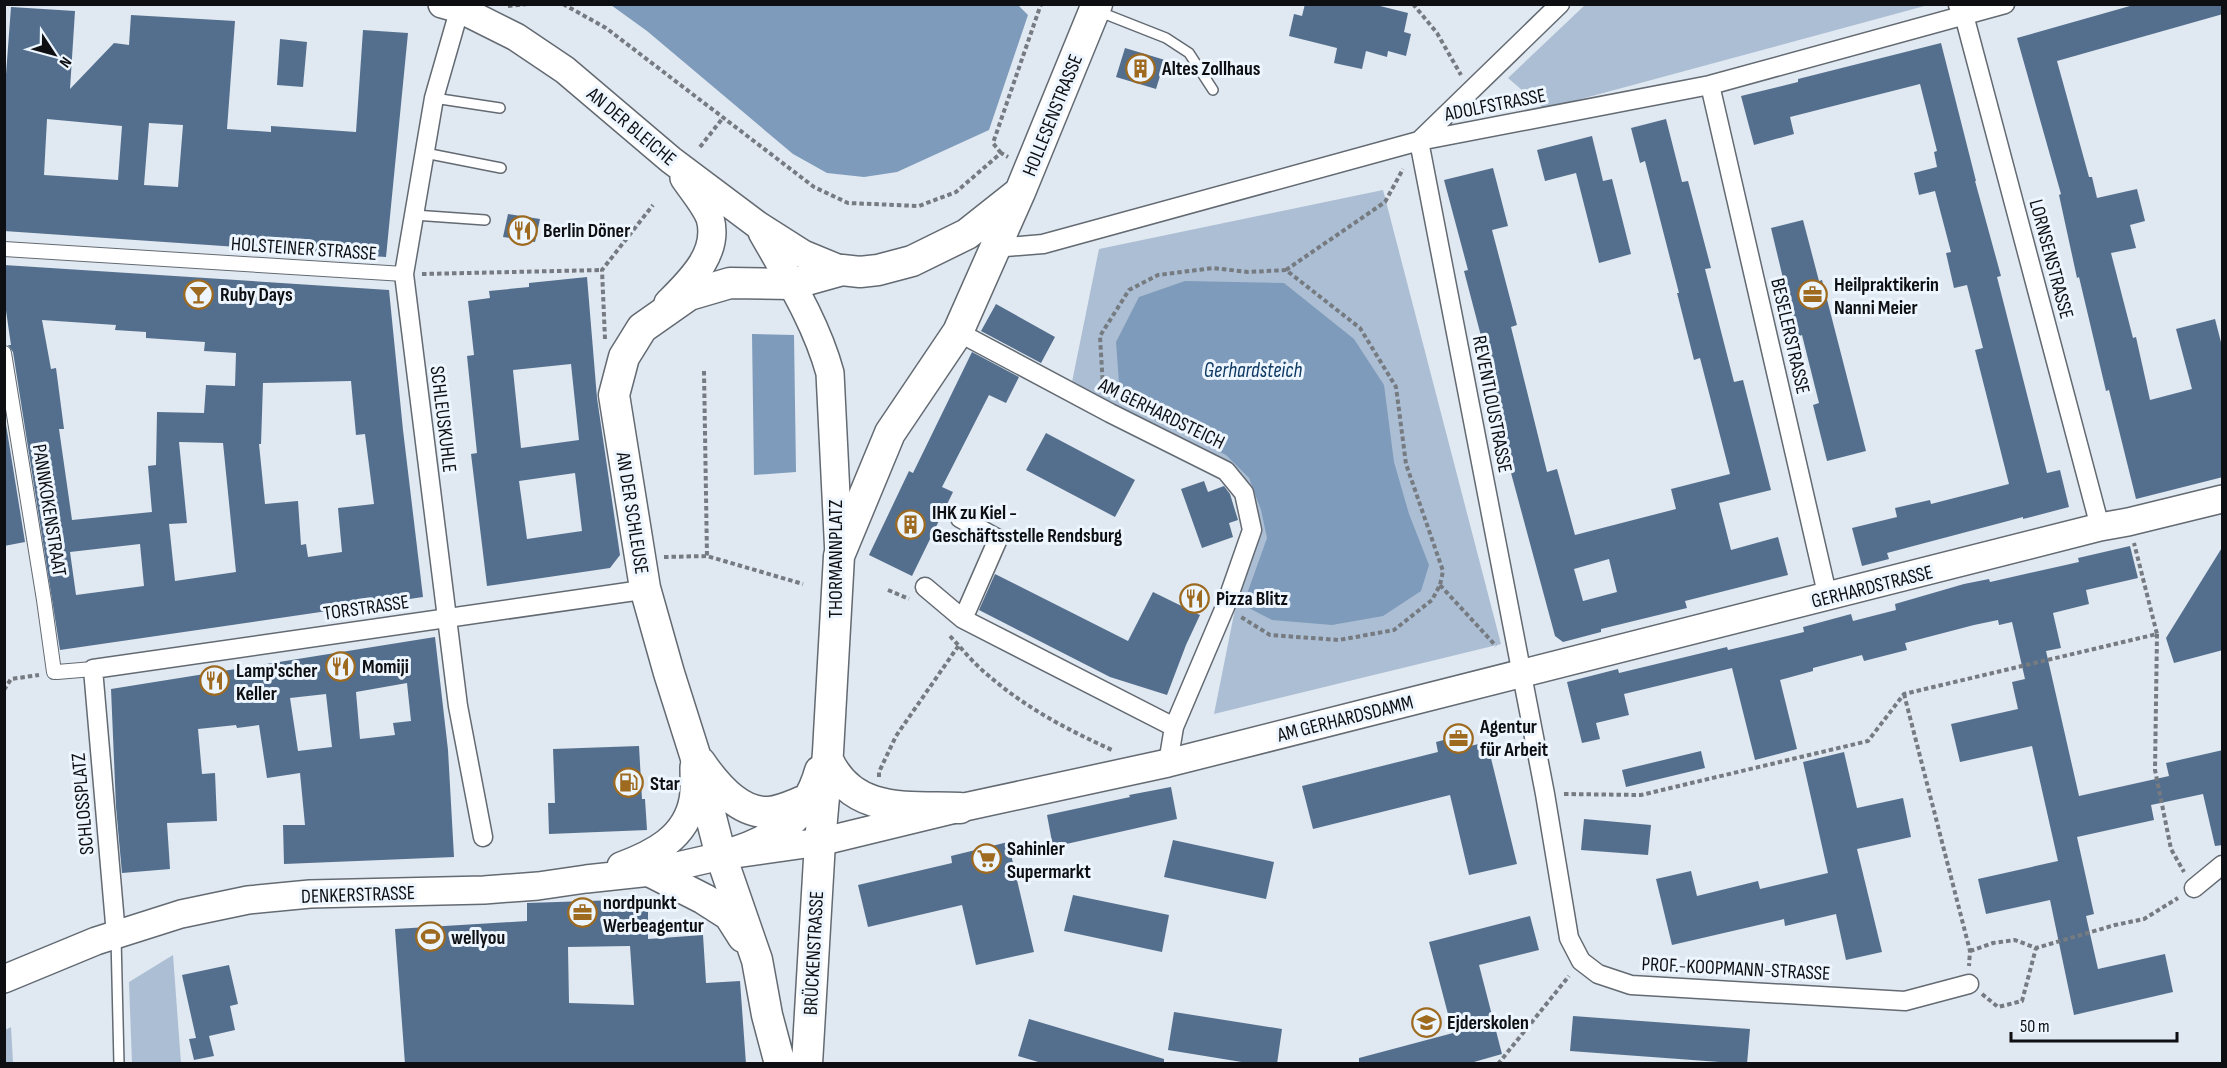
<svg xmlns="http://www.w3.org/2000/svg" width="2227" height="1068" viewBox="0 0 2227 1068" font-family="'Sofia Sans Condensed',sans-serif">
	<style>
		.green { fill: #acbed3 }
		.water { fill: #7e9bbb }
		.building { fill: #546f8d; fill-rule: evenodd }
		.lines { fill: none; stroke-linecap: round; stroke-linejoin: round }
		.service-casing { stroke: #636a72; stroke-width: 12 }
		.pedestrian-casing { stroke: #636a72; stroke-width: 16 }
		.minor-casing { stroke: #636a72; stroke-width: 21 }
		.secondary-casing { stroke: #636a72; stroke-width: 30 }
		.primary-casing { stroke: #636a72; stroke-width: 33 }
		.path { stroke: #767b81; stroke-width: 4; stroke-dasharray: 4.5 3; stroke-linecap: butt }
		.service { stroke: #fff; stroke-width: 9 }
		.pedestrian { stroke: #fff; stroke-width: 14 }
		.minor { stroke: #fff; stroke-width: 18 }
		.secondary { stroke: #fff; stroke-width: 27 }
		.primary { stroke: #fff; stroke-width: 30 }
		.labels { text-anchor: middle; stroke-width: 6; stroke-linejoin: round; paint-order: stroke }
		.poi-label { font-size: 20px; font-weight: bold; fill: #0d0f12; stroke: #edf5fe; text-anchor: start }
		.street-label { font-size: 20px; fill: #0d0f12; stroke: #edf5fe }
		.water-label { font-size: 21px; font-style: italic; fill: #0d3963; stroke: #edf5fe }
	</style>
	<rect width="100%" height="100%" fill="#e0e8f1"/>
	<path class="green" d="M1932 4 1544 109 1508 78 1585 5Z
		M1383 190 1501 644 1214 714 1236 604 1260 532 1250 492 1154 428 1072 382 1099 249Z
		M173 955 181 1063H132L129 982Z
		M11 1027 13 1063H5V1030Z"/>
	<path class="water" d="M1018 5 1028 15 989 130 897 172 864 177 827 173 793 154 647 31 611 5Z
		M1185 281 1284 283 1354 339 1384 385 1394 462 1409 514 1429 565 1421 591 1383 616 1332 625 1272 620 1243 605 1267 538 1261 510 1249 478 1226 455 1152 418 1119 383 1116 342 1139 297Z
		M752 334 794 335 796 472 754 475Z"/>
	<path class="building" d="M1305 4H1372L1408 13 1404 32 1411 34 1406 56 1388 51 1387 57 1366 51 1362 69 1334 63 1337 48 1289 36 1294 14 1302 16Z
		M2137 4H2223V14L2057 61 2089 177H2092L2097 198 2137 189 2145 221 2130 225 2136 248 2111 253 2133 338 2136 337 2150 400 2192 389 2176 329 2215 319 2223 350V477L2136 499 2109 390 2106 391 2079 277 2077 278 2059 195 2061 194 2017 38Z
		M11 7 75 11 70 89 114 43 129 45 131 15 235 21 227 129 271 132V126L356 132 363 30 408 33 386 257 4 231V101ZM47 119 122 126 118 180 44 175ZM149 123 183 125 178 187 144 185Z
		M280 39 307 42 303 87 277 85Z
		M1941 43 1976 181H1975L2001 276 1997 277 2047 473 2060 470 2069 507 2023 519V517L1887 553 1889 559 1862 566 1852 528 1897 517 1895 508 1930 500 1931 504 2009 484 1975 350 1983 348 1967 285 1954 288 1946 253 1951 252 1935 191 1919 195 1914 173 1937 167 1934 152 1937 151 1920 84 1790 117 1794 134 1754 145 1741 96 1798 82V79Z
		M1125 48 1165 60 1156 89 1116 77Z
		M1666 119 1682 182 1688 181 1711 268 1705 269 1734 382 1743 380 1771 490 1719 503 1731 550 1778 537 1788 575 1685 601 1687 608 1601 629V632L1563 642 1555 636 1511 473 1484 360 1487 359 1464 271 1468 270 1444 180 1493 168 1508 226 1492 230 1517 325 1511 327 1547 472 1557 469 1575 535 1676 509 1671 489 1730 474 1700 358 1694 360 1677 293H1679L1645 161 1640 163 1631 128ZM1609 559 1617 592 1583 601 1574 569Z
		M1592 136 1603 181 1612 179 1631 254 1599 263 1576 173 1545 181 1537 150Z
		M508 214 540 219 535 242 503 237Z
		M1803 220 1819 281 1822 280 1866 451 1827 461 1813 405 1819 403 1802 335 1797 337 1771 228Z
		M4 265 389 290 403 430 423 597 60 650 13 352 8 345H11L4 297ZM42 320 116 325 115 330 146 332V338L205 342 204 351 236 353 235 386 206 385 204 413 157 412 156 465 148 466 152 512 72 520 59 429H64L56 368 51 369ZM351 381 356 435 365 434 374 504 338 508 342 552 308 557 306 544 301 545 298 501 265 504 259 444H261L263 383ZM179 442 223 443 236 572 175 581 169 524 187 523ZM140 544 144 586 76 595 70 552Z
		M587 277 597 398 620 555 610 568 487 586 471 454 477 453 467 356 474 355 468 301 490 298 489 291 529 287V283ZM571 364 579 440 521 448 513 370ZM575 473 582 531 527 539 519 481Z
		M996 304 1055 337 1041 363 981 331Z
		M972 352 1019 377 1006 403 989 395 942 487 953 492 912 576 869 555 909 471 913 473Z
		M4 412 25 542 4 546Z
		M1046 433 1135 480 1115 517 1026 470Z
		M1204 481 1208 492 1224 486 1230 494 1238 520 1229 523 1233 537 1202 548 1181 489Z
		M2130 546 2138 578 2086 590 2089 604 2053 613 2061 648 2046 651 2079 796 2169 776 2166 763 2223 750V845L2215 846 2203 794 2151 805 2154 820 2077 837 2094 914 2086 916 2098 969 2165 954 2173 992 2074 1015 2050 900 1986 914 1978 879 2058 861 2032 746 1960 762 1951 724 2018 709 2012 682 2025 679 2012 622 1999 625 1998 620 1974 625 1905 643 1907 650 1864 661 1862 655 1813 668V671L1780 680 1797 749 1755 760 1732 668 1624 694 1629 715 1596 723 1600 739 1582 743 1567 682 1618 669 1619 673 1727 647 1728 650 1804 632 1803 627 1851 614 1853 621 1896 610 1895 604 1964 584 1989 579 1990 582 2079 562 2078 558Z
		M2223 546V650L2174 663 2166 638Z
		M995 574 1128 641 1153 592 1200 615 1186 645 1167 695 1110 677 979 610Z
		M435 637 448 750 454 857 284 864 283 825H305L300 773 267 778 259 725 237 728 236 725 198 729 202 774 215 773 217 821 167 823 170 869 122 873 116 807 111 689ZM407 683 411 721 393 723 395 735 360 739 356 692ZM326 694 332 747 298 751 290 698Z
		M1467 734 1470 746 1487 742 1517 864 1469 875 1450 795 1313 829 1302 786 1438 752 1436 742Z
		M639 746 642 799H645L647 830 549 834 548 803H555L553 749Z
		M1701 751 1705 768 1626 787 1622 770Z
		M1844 752 1857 808 1903 798 1911 837 1857 849 1882 952 1846 960 1836 914 1785 926 1784 919 1672 945 1656 879 1691 871 1697 896 1758 881 1760 889 1828 873 1803 762Z
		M1171 787 1177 819 1053 847 1047 815 1130 797 1129 795Z
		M1584 819 1651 825 1648 855 1581 850Z
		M1173 840 1274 862 1266 899 1164 877Z
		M1008 842 1034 952 976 965 962 905 868 927 858 885 952 863 951 856Z
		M1073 895 1169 915 1162 952 1064 931Z
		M648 899V939L703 935 706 983 740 981 746 1064H405L395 929 527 921V903ZM630 946 634 1005 569 1003 568 947Z
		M1530 916 1539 950 1479 965 1502 1054 1467 1064H1359V1058L1453 1033 1429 942Z
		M229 965 238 1004 230 1006 235 1030 209 1036 214 1056 194 1060 189 1039 196 1038 182 975Z
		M1174 1012 1282 1029 1277 1064H1254L1168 1050Z
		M1573 1016 1750 1029 1747 1064 1570 1051Z
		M1029 1019 1164 1059V1064H1045L1018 1056Z"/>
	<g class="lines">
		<defs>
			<path id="service" d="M1100 12 1166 38 1189 53 1213 90
				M434 98 500 108
				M425 153 501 168
				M414 215 485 220
				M116 937 119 1064"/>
			<path id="pedestrian" d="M4 249 404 274
				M4 353 44 600 54 672
				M57 672 93 669"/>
			<path id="minor" d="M461 4 434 98 404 274 458 706 483 837
				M1958 5 1964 15 2100 527
				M1710 85 1828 598
				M1419 141 1545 794 1569 938 1581 961 1598 974 1631 985 1905 1001 1969 984
				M1419 141 1560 4
				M994 248 1043 244 1419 141 1710 85 2005 4
				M958 332 1110 413 1226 471 1244 493 1252 530 1225 607 1174 727 1168 763
				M960 518 998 539 963 619
				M925 587 963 619 1174 727
				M2194 888 2222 865
				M116 935 93 669 635 591 645 588"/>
			<path id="secondary" d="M442 4 460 9 516 37 565 70 671 160 759 226 803 254 842 270
				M762 232C788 278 816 322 830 373L839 556
				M668 303C690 281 720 253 710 218 705 205 692 190 684 178
				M621 866C653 854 686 838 693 800 695 790 694 778 694 767
				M4 979 96 941 181 914 248 900 310 894 484 890 538 886 586 879 651 872 721 856 820 842 960 808 1168 763 2100 527 2128 522 2222 499"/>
			<path id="primary" d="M828 760C853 815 909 806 960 808
				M700 762C715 784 739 814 769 812 783 811 797 803 809 799
				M721 856C769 844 806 821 820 771
				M651 872 704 899 729 915 743 937
				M780 1064 767 1015 757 960 721 856 695 755 669 673 645 588 614 395 624 357 642 328 689 295 730 283 792 284 842 270 860 272 878 270 912 261 967 234 1020 192
				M807 1064 820 842 828 752 839 556 890 433 958 332 1020 192 1097 4"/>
		</defs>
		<use href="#service" class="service-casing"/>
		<use href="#pedestrian" class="pedestrian-casing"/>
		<use href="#minor" class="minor-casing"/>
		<use href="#secondary" class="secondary-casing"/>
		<use href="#primary" class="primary-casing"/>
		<path class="path" d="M563 4 606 28 814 187 848 203 919 206 956 192 1001 153 1008 157
			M1413 4 1437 33 1461 75
			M508 6 528 4
			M700 147 722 119
			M1001 153 993 143 1041 4
			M1286 270 1385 202 1403 169
			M422 274 602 270
			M605 339 602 270 653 205
			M704 371 707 556
			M1103 387 1100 336 1129 290 1158 275 1213 268 1248 272 1286 270 1360 328 1396 387 1406 464 1443 571 1440 585 1432 600 1394 630 1339 640 1270 635 1241 617
			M664 557 707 556 803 584
			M1440 585 1496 646
			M888 590 909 599
			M2157 634 2155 770 2171 849 2184 872
			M950 636C963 650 975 665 989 676 1026 708 1068 730 1112 750
			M4 690 11 679 39 675
			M1904 694 1970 951 1969 966
			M879 777V772L896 736 959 645
			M1564 794 1641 795 1868 741 1904 694 2157 634 2134 543
			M1970 951 1993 943 2015 940 2036 948 2115 925 2144 919 2178 898
			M1982 994 1998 1007 2022 1001 2036 948
			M1498 1064 1569 976"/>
		<use href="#service" class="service"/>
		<use href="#pedestrian" class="pedestrian"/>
		<use href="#minor" class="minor"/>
		<use href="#secondary" class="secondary"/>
		<use href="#primary" class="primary"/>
	</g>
	<defs>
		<symbol id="building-ring" viewBox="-11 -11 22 22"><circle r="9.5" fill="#edf5fe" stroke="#9d6a1f" stroke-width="1.5"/><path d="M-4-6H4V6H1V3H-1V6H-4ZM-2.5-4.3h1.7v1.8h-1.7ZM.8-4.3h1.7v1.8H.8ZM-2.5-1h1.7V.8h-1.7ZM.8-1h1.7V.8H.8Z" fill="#9d6a1f"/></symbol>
		<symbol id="restaurant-ring" viewBox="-11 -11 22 22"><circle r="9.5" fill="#edf5fe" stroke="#9d6a1f" stroke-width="1.5"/><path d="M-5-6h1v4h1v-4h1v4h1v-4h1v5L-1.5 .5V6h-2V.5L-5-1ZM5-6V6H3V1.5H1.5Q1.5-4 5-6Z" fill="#9d6a1f"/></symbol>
		<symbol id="bar-ring" viewBox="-11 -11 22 22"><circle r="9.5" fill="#edf5fe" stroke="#9d6a1f" stroke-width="1.5"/><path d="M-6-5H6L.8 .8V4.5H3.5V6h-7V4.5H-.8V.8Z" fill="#9d6a1f"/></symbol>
		<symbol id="office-ring" viewBox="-11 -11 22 22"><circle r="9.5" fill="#edf5fe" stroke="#9d6a1f" stroke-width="1.5"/><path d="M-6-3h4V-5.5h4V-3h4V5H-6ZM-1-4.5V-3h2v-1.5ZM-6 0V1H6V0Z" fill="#9d6a1f"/></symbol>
		<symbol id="fuel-ring" viewBox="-11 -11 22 22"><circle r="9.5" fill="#edf5fe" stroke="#9d6a1f" stroke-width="1.5"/><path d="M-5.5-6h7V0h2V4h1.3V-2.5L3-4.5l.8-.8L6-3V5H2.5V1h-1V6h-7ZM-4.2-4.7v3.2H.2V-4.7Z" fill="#9d6a1f"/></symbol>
		<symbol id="supermarket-ring" viewBox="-11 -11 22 22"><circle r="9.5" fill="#edf5fe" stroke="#9d6a1f" stroke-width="1.5"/><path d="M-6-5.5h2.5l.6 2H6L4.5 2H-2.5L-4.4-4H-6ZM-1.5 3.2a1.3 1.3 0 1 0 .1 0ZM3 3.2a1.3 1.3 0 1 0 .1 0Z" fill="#9d6a1f"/></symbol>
		<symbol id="stadium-ring" viewBox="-11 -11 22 22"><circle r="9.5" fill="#edf5fe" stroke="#9d6a1f" stroke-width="1.5"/><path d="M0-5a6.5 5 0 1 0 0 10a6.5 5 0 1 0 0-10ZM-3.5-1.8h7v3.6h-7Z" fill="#9d6a1f"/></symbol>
		<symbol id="school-ring" viewBox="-11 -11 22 22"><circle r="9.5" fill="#edf5fe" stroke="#9d6a1f" stroke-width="1.5"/><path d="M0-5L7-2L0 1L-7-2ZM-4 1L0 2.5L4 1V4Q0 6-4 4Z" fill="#9d6a1f"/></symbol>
	</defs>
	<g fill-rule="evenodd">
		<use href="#building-ring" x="1124" y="52" width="33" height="33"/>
		<use href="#restaurant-ring" x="506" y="214" width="33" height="33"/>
		<use href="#bar-ring" x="182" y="278" width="33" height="33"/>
		<use href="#office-ring" x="1796" y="278" width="33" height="33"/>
		<use href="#building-ring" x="894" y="508" width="33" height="33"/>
		<use href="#restaurant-ring" x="1178" y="582" width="33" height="33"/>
		<use href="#restaurant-ring" x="324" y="650" width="33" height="33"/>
		<use href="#restaurant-ring" x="198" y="664" width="33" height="33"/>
		<use href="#office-ring" x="1442" y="722" width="33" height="33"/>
		<use href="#fuel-ring" x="612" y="766" width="33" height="33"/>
		<use href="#supermarket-ring" x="970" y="842" width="33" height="33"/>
		<use href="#office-ring" x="566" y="896" width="33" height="33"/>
		<use href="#stadium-ring" x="414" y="920" width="33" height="33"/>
		<use href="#school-ring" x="1410" y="1006" width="33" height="33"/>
	</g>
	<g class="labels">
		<g class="poi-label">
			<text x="1162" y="75">Altes Zollhaus</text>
			<text x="543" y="237">Berlin Döner</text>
			<text x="1834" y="291">Heilpraktikerin<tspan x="1834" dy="23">Nanni Meier</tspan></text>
			<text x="220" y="301">Ruby Days</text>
			<text x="932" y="519">IHK zu Kiel -<tspan x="932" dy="23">Geschäftsstelle Rendsburg</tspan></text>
			<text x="1216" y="605">Pizza Blitz</text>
			<text x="362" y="673">Momiji</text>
			<text x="236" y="677">Lamp'scher<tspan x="236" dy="23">Keller</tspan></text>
			<text x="1480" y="733">Agentur<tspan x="1480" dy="23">für Arbeit</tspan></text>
			<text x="650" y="790">Star</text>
			<text x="1007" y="855">Sahinler<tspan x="1007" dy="23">Supermarkt</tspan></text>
			<text x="603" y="909">nordpunkt<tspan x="603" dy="23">Werbeagentur</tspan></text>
			<text x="451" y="944">wellyou</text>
			<text x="1447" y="1029">Ejderskolen</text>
		</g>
		<g class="street-label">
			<text transform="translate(1495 104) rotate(-11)" y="7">ADOLFSTRASSE</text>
			<text transform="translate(1052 115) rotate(-68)" y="7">HOLLESENSTRASSE</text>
			<text transform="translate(632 126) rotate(40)" y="7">AN DER BLEICHE</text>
			<text transform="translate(304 248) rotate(4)" y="7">HOLSTEINER STRASSE</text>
			<text transform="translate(2052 259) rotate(75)" y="7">LORNSENSTRASSE</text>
			<text transform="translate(1791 336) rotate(77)" y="7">BESELERSTRASSE</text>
			<text transform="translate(1493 404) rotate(79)" y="7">REVENTLOUSTRASSE</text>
			<text transform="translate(1162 413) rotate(26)" y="7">AM GERHARDSTEICH</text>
			<text transform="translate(444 419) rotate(83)" y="7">SCHLEUSKUHLE</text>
			<text transform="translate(50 510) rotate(81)" y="7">PANNKOKENSTRAAT</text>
			<text transform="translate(633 513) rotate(81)" y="7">AN DER SCHLEUSE</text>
			<text transform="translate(835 559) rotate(-90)" y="7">THORMANNPLATZ</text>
			<text transform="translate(1872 586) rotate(-14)" y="7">GERHARDSTRASSE</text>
			<text transform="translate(366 607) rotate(-8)" y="7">TORSTRASSE</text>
			<text transform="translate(1345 718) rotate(-14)" y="7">AM GERHARDSDAMM</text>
			<text transform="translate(82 804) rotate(-95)" y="7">SCHLOSSPLATZ</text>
			<text transform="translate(358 894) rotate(-2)" y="7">DENKERSTRASSE</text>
			<text transform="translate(813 953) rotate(-87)" y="7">BRÜCKENSTRASSE</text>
			<text transform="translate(1736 968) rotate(3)" y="7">PROF.-KOOPMANN-STRASSE</text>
		</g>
		<g class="water-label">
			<text x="1253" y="377">Gerhardsteich</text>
		</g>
	</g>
	<rect width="2227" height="1068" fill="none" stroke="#0d0f12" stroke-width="12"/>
	<g transform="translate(54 54) rotate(126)" stroke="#edf5fe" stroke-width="4.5" paint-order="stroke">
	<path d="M0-4.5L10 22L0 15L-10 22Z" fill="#0d0f12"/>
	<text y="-9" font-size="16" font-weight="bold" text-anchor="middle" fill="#0d0f12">N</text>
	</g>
	<path d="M2011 1032v9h166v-9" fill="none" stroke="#0d0f12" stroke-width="3"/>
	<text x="2020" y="1032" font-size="18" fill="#0d0f12" stroke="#edf5fe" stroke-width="4.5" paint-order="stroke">50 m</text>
</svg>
